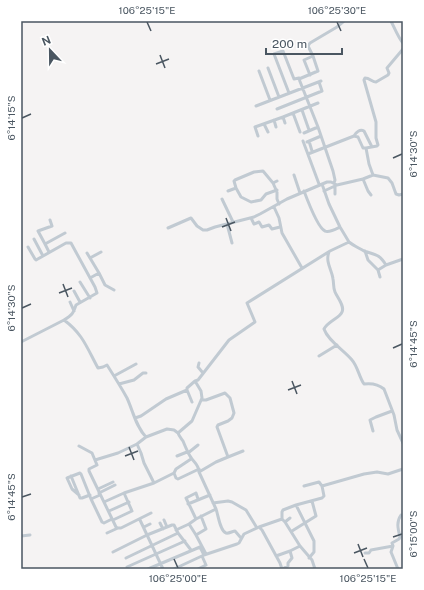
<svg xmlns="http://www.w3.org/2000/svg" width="424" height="590" viewBox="0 0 424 590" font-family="'Public Sans',sans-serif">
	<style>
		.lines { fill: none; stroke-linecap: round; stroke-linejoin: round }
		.minor { stroke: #c1cad2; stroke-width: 3 }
		.ticks { fill: none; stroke: #4a5661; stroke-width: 1.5 }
		.neatline { fill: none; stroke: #4a5661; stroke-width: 1.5 }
		.ticks-label { font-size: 10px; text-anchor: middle; fill: #4a5661 }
	</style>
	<rect width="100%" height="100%" fill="#f5f3f3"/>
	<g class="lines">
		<path class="minor" d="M391 21C394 27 399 39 403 43
			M268 68 279 97
			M259 71 270 100
			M310 75 304 60 313 56
			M289 93 274 54 283 51 294 79 299 78V79
			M256 106 321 81
			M277 109 322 91 319 82
			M302 110 309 130
			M293 113 300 132
			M274 120 276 127
			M285 123 283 117 318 103
			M264 124 268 132
			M304 133 318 127
			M258 136 255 127 283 117
			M354 136 358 137 363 148H366
			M303 141 319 184
			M309 141 312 151
			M307 142 321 136
			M308 154 354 136C356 132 360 129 364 131L372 147
			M294 175 300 193
			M373 175 369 164 366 148 377 146 378 145 376 138V122L364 80 365 78C370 78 372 82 376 82L388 75 389 73 387 68 403 49
			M363 179 368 191 371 195
			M277 181 273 183 277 192V199L279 204
			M334 183 335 180 333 171 318 127 299 79 318 71 313 56 308 46 310 43 337 27 344 21
			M322 184 329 204 340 227 349 242
			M236 188 241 197 251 202 261 200 266 194 277 190
			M228 191 236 188 234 181 235 180 254 172 263 171 273 183
			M304 191C307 199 318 228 325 231 329 233 336 229 340 227
			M324 191 337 185
			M335 194V186
			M222 199 233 222
			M274 207 279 218 282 233 302 268
			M251 218 254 224 259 222 262 227 269 225 272 229 280 227
			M227 224 232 243
			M168 228 191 218 197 226 203 230H207L215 227 254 217 260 214 287 199 327 182H331L337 185 363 179 373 175 388 178 392 183 396 194 399 195 403 194
			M34 239 43 256
			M45 244 38 231 52 226 50 220
			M28 247 35 259 36 260 66 243H71L95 287 97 293 76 305C73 314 72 315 64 320
			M365 251 368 260 378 270
			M49 252 45 244 65 233
			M329 252C325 262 332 270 333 279 334 284 333 287 335 292 337 297 345 306 342 312 340 318 328 321 324 329 328 341 344 350 352 360 358 367 359 377 364 384 371 383 378 384 384 389L394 415 397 430 403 443
			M87 253 99 273 90 278
			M90 258 101 252
			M99 273 105 285 114 290
			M380 277 378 270 386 265
			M80 282 90 298
			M74 291 80 302
			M70 302 74 311
			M21 342 64 320C83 334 87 348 98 368L103 367 107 365C114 376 121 387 127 398 133 411 136 427 146 437
			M319 356 337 345
			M199 363 198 367 203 373
			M114 376 136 364
			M119 384 134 380 143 373H146
			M192 402 187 390V388L195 381
			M135 418 141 416 166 399 187 390
			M373 431 370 420 376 417 392 411
			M79 446 92 453 97 465 89 469V471L116 527 118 528H121L139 519 140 520 163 569
			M188 453 198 445
			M177 456 187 452
			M228 457 243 451
			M95 460 118 453 137 444
			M199 472 216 462 228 457 217 427 218 425 228 421 232 418 234 413 230 398 225 393 206 400H201
			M174 473 176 478 178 479 199 469
			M71 476 80 498H82L90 495
			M154 483 144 463 141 453 137 444 146 437 167 429 174 430 178 433
			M304 486 319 482 322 486
			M98 489 113 482
			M99 493 115 485
			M79 495 72 489 67 478 80 473 81 474 91 499
			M100 495 91 499 102 522 104 523 112 519
			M198 499 196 493 186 498 196 519 216 509 199 472C199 464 193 462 190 456 187 451 185 446 183 441 181 438 179 436 178 433L192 421 202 398 201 391 195 381 198 380 229 340 255 322 247 303 330 251 349 242C354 246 359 248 364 251 376 255 379 254 386 265L403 259
			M104 502 124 493 154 483 174 473 176 469 191 459
			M213 503 228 501 232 502 246 510 257 528
			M188 504 210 495
			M296 505 314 541V552L309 558
			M216 509C218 514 220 531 226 533 228 534 233 531 235 531L241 538
			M109 511 129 502
			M201 516 206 529 196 535 206 554
			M139 519 151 513
			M113 520 132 511 124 493
			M164 520 167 527
			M285 522 290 518
			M160 523 163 529
			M189 524 196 535
			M144 527 150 524
			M259 527 262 530 280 563 282 569
			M176 530 189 524 196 519
			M292 531C300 526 308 521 316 516L312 501
			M107 533 118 528
			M21 536 30 535
			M393 546 391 552 398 569
			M113 552 147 535 172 525H174L178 533
			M365 553H369L371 550 393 546 392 543 399 539 400 537C398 529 396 522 401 515
			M276 556 290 551
			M126 558 178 533 191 550
			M127 567 185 541
			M148 569 200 547 204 555
			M174 569 204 555 237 544 239 543 244 534 259 527 282 519
			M198 569 206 565 202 556
			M282 569 288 566V563L292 558 290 551 300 546
			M315 569 312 560 300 546 285 522 282 519V512L283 510 296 505 322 498 324 496 322 486 364 474 377 472 388 474 403 469"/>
	</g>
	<path class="ticks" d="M147 22 151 31M337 22 341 31M160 55 165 68M156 64 169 59M22 118 31 114M393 158 402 154M226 218 231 231M222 227 235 222M63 284 68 297M59 293 72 288M22 308 31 304M393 348 402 344M292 381 297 394M288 390 301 385M129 447 134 460M125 456 138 451M22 497 31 494M393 537 402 534M358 544 363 557M354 553 367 548M174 559 178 568M364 559 368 568"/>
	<rect width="424" height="590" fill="none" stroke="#ffffff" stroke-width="44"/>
	<g transform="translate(50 50) rotate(338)" stroke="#ffffff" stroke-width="3" paint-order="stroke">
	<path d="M0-3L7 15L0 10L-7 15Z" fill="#4a5661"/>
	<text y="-6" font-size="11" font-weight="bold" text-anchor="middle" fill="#4a5661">N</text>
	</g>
	<path d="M266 48v6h76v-6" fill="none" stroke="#4a5661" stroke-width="2"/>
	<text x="272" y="48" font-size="12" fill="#4a5661" stroke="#ffffff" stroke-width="3" paint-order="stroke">200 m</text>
	<rect x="22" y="22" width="380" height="546" class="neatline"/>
	<g class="ticks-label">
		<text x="147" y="14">106°25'15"E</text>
		<text x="337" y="14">106°25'30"E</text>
		<text transform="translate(11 118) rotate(-90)" y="4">6°14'15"S</text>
		<text transform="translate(413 154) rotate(-90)" y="4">6°14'30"S</text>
		<text transform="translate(11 308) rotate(-90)" y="4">6°14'30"S</text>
		<text transform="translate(413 344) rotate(-90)" y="4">6°14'45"S</text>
		<text transform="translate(11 497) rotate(-90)" y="4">6°14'45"S</text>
		<text transform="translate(413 534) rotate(-90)" y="4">6°15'00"S</text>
		<text x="178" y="582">106°25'00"E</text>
		<text x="368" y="582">106°25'15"E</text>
	</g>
</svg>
